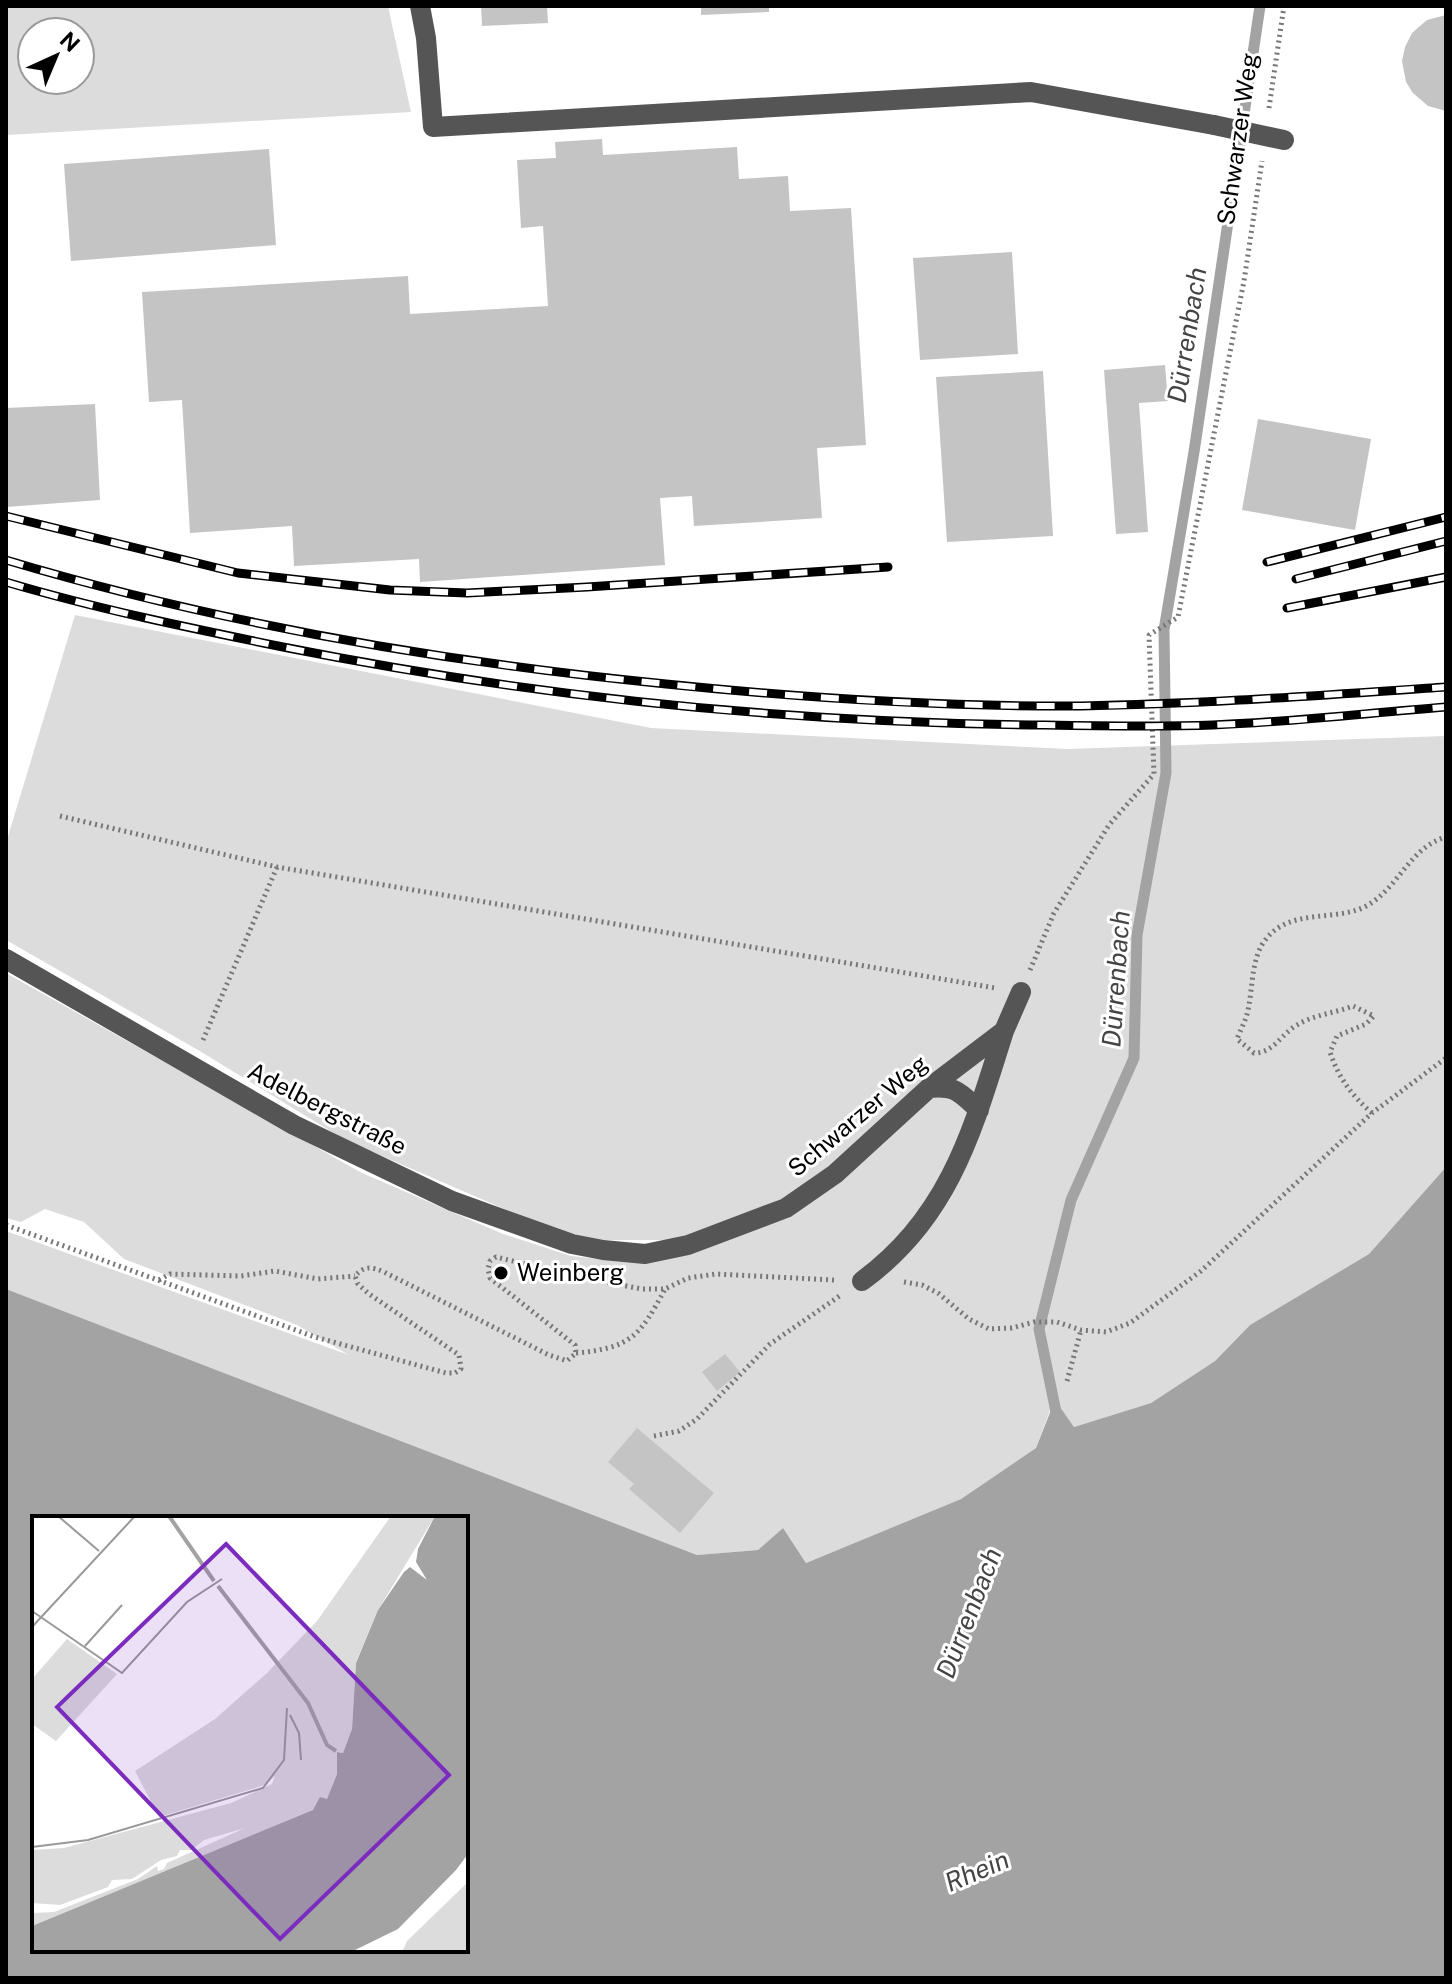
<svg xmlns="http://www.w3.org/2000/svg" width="1452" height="1984" viewBox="0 0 1452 1984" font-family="'Public Sans',sans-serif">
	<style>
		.green { fill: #dcdcdc; fill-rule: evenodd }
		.water { fill: #a3a3a3; fill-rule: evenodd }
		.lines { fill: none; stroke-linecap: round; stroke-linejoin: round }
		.stream { stroke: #a3a3a3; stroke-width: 11 }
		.building { fill: #c4c4c4 }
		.path { stroke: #777; stroke-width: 5; stroke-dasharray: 2 4; stroke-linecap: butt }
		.minor { stroke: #555; stroke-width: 20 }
		.rail-casing { stroke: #000; stroke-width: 9 }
		.rail { stroke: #fff; stroke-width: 6; stroke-dasharray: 18; stroke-linecap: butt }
		.minor-bridge { stroke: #555; stroke-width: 20 }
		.poi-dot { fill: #000; stroke: #fff; stroke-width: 3 }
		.labels { text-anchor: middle; stroke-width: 6; stroke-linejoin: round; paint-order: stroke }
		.street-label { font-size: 24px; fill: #000; stroke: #fff }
		.poi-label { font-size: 24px; fill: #000; stroke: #fff; text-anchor: start }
		.water-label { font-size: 26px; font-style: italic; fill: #444; stroke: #fff }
		.inset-river { fill: none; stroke: #a3a3a3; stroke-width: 4 }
		.inset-road { fill: none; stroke: #999; stroke-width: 2 }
		.view { fill: #7b2cbf; fill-opacity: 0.15; stroke: #7b2cbf; stroke-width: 4 }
		.inset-edge { fill: none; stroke: #000; stroke-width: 4 }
	</style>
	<rect width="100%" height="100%" fill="#fff"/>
	<path class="green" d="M6 6H388L411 112 6 135ZM32 32H80V80H32Z
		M75 615 651 728 1068 749 1446 736V1167L1369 1254 1250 1325 1215 1361 1151 1403 1074 1427 1054 1400 1036 1448 961 1499 806 1563 783 1528 758 1550 697 1555 6 1289V1231L349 1355 297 1325 124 1259 84 1222 45 1209 21 1222 6 1218V973L362 1173 503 1234 571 1256 628 1262 675 1240H591L509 1211 345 1140 198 1050 6 940V843Z"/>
	<path class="water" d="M1446 1167V1978H6V1289L697 1555 758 1550 783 1528 806 1563 961 1499 1036 1448 1055 1400 1074 1427 1151 1403 1215 1361 1250 1325 1369 1254ZM34 1518H466V1950H34Z"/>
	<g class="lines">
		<path class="stream" d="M1056 1412 1039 1329 1071 1200 1134 1058 1137 935 1166 773 1164 630 1194 452 1260 6"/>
	</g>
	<path class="building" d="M481 6H547L548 23 482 26Z
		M701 6H769V12L701 15Z
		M1446 15V111L1428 106 1413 93 1406 82 1402 61 1405 47 1412 33 1427 20Z
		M602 139 603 155 737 147 739 179 788 176 790 211 851 208 866 445 817 448 822 518 694 526 692 496 660 498 665 565 420 582 419 559 294 566 292 526 190 533 182 400 149 402 142 292 408 276 410 314 548 306 543 226 521 228 517 160 556 158 555 142Z
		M269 149 276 245 71 261 64 164Z
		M1012 252 1018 354 920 360 913 258Z
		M1165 365 1168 401 1139 403 1148 532 1116 534 1104 370Z
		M1043 371 1053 536 947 542 936 377Z
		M95 404 100 500 6 507V408Z
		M1258 419 1371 439 1355 530 1242 510Z
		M725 1354 740 1372 717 1391 702 1372Z
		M637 1428 714 1493 680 1533 629 1489 634 1484 608 1462Z"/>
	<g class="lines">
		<path class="path" d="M1269 108 1284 6
			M60 816 277 867 995 988
			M1030 970 1054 913 1109 825 1154 774 1149 635 1178 617 1244 281 1262 161
			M203 1040 277 867
			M1372 1113C1352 1096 1338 1077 1330 1052L1337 1036 1366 1024 1374 1016 1353 1006C1335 1013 1313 1015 1297 1025 1281 1034 1274 1053 1254 1053L1237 1039C1241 1029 1246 1020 1248 1010 1253 988 1251 957 1266 939 1291 907 1337 923 1368 905 1399 887 1410 847 1446 837
			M6 1225 315 1337 446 1373H455L461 1369 459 1355 369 1294 358 1284 355 1276C365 1265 372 1267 384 1272L549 1355 567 1361 576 1353 575 1345 490 1278 488 1269 490 1261 496 1257 555 1271
			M584 1278 642 1289H665L688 1278 716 1274 834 1280
			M159 1280 170 1274 241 1276 275 1271 318 1279 355 1276
			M904 1282 922 1285 938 1293 969 1319 989 1329 1012 1328 1034 1322H1057L1081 1330 1106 1332 1130 1323 1201 1271 1372 1113 1446 1058
			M576 1353C631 1348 640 1336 665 1289
			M1067 1381 1081 1330
			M654 1436 679 1431 697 1419 770 1344 841 1295"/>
		<path class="minor" d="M420 6 426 38 433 127 1031 92 1214 125
			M6 959 294 1125 452 1201 572 1244 603 1250 645 1254 688 1245 786 1208 835 1174 929 1088 1004 1031 1021 992
			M929 1088C956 1085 960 1093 979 1110
			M862 1281C950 1217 973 1129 1004 1031"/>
		<defs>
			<path id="rail" d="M6 516 238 573 390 590 467 593 587 587 888 567
				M6 560C220 624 443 662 666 684 804 698 942 707 1081 706 1203 704 1324 695 1446 687
				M1267 562 1446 517
				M1296 579 1446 541
				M6 582C97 609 190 628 283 647 535 697 789 723 1045 725 1101 726 1157 727 1213 725 1291 722 1368 713 1446 707
				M1287 608 1446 577"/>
		</defs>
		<use href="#rail" class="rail-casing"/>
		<use href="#rail" class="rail"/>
		<path class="minor-bridge" d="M1214 125 1284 140"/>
	</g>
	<circle class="poi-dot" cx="501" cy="1273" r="8"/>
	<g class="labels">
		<g class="street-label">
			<text transform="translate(1238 139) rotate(-82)" y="8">Schwarzer Weg</text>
			<text transform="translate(327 1109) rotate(27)" y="8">Adelbergstraße</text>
			<text transform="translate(858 1116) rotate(-40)" y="8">Schwarzer Weg</text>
		</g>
		<g class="poi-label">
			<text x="517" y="1281">Weinberg</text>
		</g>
		<g class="water-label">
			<text transform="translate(1187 335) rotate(-81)" y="9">Dürrenbach</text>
			<text transform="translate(1116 979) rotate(-86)" y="9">Dürrenbach</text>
			<text transform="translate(969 1613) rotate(-69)" y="9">Dürrenbach</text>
			<text transform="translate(977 1871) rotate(-23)" y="9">Rhein</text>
		</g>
	</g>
	<g transform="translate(32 1516)">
		<rect width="436" height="436" fill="#fff"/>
		<path d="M359 0H403L346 94 324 146 320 213 311 237 306 236 305 258 295 283 281 294 0 410V397L22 396 106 363 125 350 126 355 132 353 135 347 213 312 172 324 160 334H148L145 340 129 344 100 363 80 364 76 371 28 389 0 387V334L32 332 199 287 240 268 243 260 233 269 127 301 103 255 183 203 234 158 285 105ZM35 123 85 158 24 225 0 208V163ZM436 366V436H370L375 425Z" fill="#dcdcdc"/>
		<path d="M403 0H436V338L424 354 366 413 319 436H0V410L281 294 288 281 295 283 305 258V236L311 237 320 213 324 147 346 94 372 56 378 51 395 64 384 46 386 33Z" fill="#a3a3a3"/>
		<path class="inset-river" d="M137 0 182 65M186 70 276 187 295 229 304 235"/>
		<path class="inset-road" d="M26 0 67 35M0 95 90 157 155 86 190 63M0 111 103 0M53 130 90 89M258 199 267 217 269 244M0 331 56 324 231 272 252 244 255 192"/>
		<path class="view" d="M194 28 417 259 248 423 25 191Z"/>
		<rect width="436" height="436" class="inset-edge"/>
	</g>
	<rect width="1452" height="1984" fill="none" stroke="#000000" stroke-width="16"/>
	<g transform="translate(56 56) rotate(44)"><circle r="38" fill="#ffffff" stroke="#999999" stroke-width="2"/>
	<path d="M0-6L14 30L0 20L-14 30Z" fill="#000000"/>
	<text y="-12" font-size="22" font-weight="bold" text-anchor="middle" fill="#000000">N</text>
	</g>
</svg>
